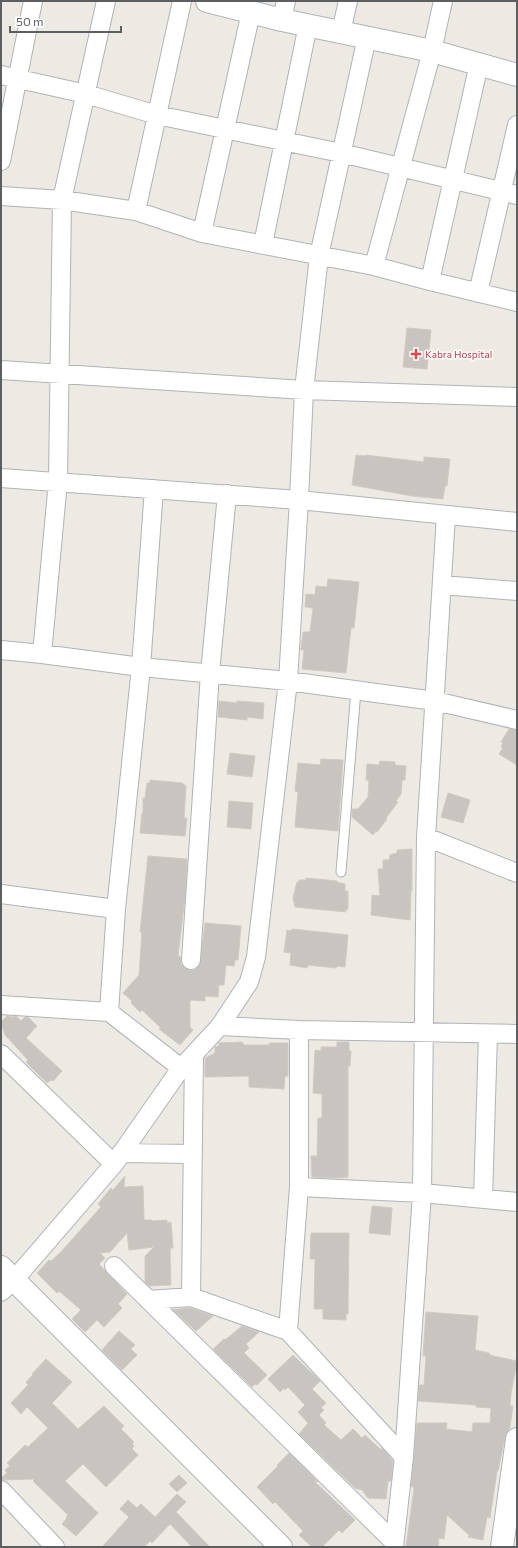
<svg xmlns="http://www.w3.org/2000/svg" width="518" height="1548" viewBox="0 0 518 1548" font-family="Commissioner,sans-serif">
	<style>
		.building { fill: #c8c5c0; stroke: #d0cbc2 }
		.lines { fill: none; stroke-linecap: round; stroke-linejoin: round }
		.service-casing { stroke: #b0b3b7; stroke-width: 11 }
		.minor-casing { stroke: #b0b3b7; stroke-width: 20 }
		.tertiary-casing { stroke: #b0b3b7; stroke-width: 24 }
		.secondary-casing { stroke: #afb3b7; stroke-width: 24 }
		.service { stroke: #fff; stroke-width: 9 }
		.minor { stroke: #fff; stroke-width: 18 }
		.tertiary { stroke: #fff; stroke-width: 22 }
		.secondary { stroke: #fff; stroke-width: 22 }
		.health-dot { fill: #e0444e; stroke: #fff; stroke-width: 1.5 }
		.labels { text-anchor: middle; stroke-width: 3; stroke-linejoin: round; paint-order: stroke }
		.health-label { font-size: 10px; fill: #be3a42; stroke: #fff; text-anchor: start }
	</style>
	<rect width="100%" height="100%" fill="#eceae3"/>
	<path class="building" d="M407 328 431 330 427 369 403 367Z
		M356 455 365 456V455L424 462V457L450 459 447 486H445L443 499 412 496 352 485Z
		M328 579 359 582 354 628H351L346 673 302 669 304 650H301L303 632H310L313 608 305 607 306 594 315 595 316 586 327 587Z
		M219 701 237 703V701L264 703 263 719 247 717V720L218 717Z
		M509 729 517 730V765L499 754 503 748 501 747 503 743 501 742Z
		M230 753 255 756 252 777 227 774Z
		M321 759 343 760 338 831 295 827 298 792 295 791 298 763 320 765Z
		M380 761 395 762V765L406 766 405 780H402L401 794 396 801 398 802 386 818 387 819 377 832 376 831 373 835 352 817V809H358L368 797 369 780H366L367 764 379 765Z
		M150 780 182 783 186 786 184 818H187L185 836 140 833 142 813H143V798H145L147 783H150Z
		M448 793 470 800 463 823 441 817Z
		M229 801 253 803 251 829 227 827Z
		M412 849V891H411L410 920 371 915 372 895 380 896 378 869H383V860H389L390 855 397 853V850Z
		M148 856 187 859 185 897 178 956 181 957V964L185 968 190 970H195L200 965 205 923 241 926 238 960H235L234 966 226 965 224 985H219L218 997 205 996V1001L190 1000V1027L193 1030 180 1045 159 1029 161 1028 142 1010 140 1012 131 1003 132 1001 123 993 139 975 142 932H140Z
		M306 878 337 881V882L345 884V891H348V909H346V912L295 907 293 898 297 882H299V880H306Z
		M292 929 348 935 345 967 337 966 336 968 308 965 307 968 290 965 291 953 284 952 287 930 291 931Z
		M7 1016 11 1017 16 1016 21 1021 25 1017H28L37 1026 26 1038 62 1071 53 1081 51 1080 47 1083 26 1062 28 1060 5 1035 1 1022Z
		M242 1042 244 1045H270L269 1043H288V1076H285L284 1089 249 1087V1076L205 1077V1058L215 1053V1047L219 1046V1043Z
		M337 1042H349V1051H351L350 1066H348V1177L336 1178 312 1177 311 1156H317L318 1118H322V1094L313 1093 315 1050 321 1051V1047H337Z
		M125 1176 124 1187 143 1186 144 1220H152V1221L167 1220V1223L171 1222 173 1248H170L171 1285 149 1286 145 1282V1256L154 1247 129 1250 127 1233 110 1252 100 1253 105 1258 99 1264 127 1294 118 1304 122 1308 104 1327 97 1320 85 1332 72 1319 81 1310 59 1291 57 1293 37 1273 49 1260 51 1261 60 1253 101 1207 98 1204 111 1188 113 1190Z
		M372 1206 392 1208 390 1235 369 1233Z
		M311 1233H349L348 1314H346V1320L323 1319V1309H314L315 1259H310Z
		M187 1308H190L213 1316 196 1331 173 1310Z
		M426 1312 478 1316 475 1350 489 1353V1354L493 1356 517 1361 511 1394 510 1406H513L510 1427 505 1437 498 1471H497L490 1518 487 1517 483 1540 468 1537 469 1535 447 1515 444 1539 439 1538 438 1547H406L414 1488 411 1486 417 1423H447L446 1429 472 1432 473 1423H490L491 1408 476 1407V1405L418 1401 419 1385H424L426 1356H423Z
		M242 1326 259 1332 246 1344 249 1348 244 1353 267 1375 257 1385 255 1384 252 1387 213 1349 224 1339 225 1340Z
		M119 1331 135 1345 131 1349 137 1355 122 1370 102 1350Z
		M293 1355 320 1381 312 1389 326 1403 321 1408 324 1410 319 1415 326 1423 324 1425 341 1440 353 1429 362 1438 365 1435 380 1449H383L393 1461 391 1481H388L386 1499 368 1498 362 1490 355 1488 299 1434 308 1423 298 1412 305 1405 288 1387 285 1390 284 1388 280 1392 268 1379Z
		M46 1359 72 1382 52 1403 78 1429 104 1406 124 1426 121 1429 134 1442 132 1444 134 1446 132 1449 138 1455 106 1487 83 1464 65 1481 98 1513 76 1536 62 1524 67 1518 66 1517 68 1515 33 1481 35 1479 1 1480V1478L7 1473 5 1470 10 1466 7 1463 25 1445 28 1447 48 1428 27 1407 21 1414 11 1403 28 1385 26 1382 33 1375 32 1374Z
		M289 1453 318 1482 314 1481 355 1520 342 1533 339 1530 322 1547H312L299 1535 303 1531 275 1502 273 1504 257 1487 278 1466 277 1465Z
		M179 1475 187 1483 177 1492 169 1484Z
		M177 1494 186 1502 176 1512 210 1547H192L170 1524 152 1543 150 1541 144 1547H102L129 1517 120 1509 128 1500 137 1508 141 1504 155 1517Z"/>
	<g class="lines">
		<defs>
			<path id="service" d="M341 872 356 690"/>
			<path id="minor" d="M282 20 286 1
				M341 32 348 1
				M1 75 86 94 157 115 341 153 517 195
				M1 161 33 1
				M1 196 62 200 136 211 202 233 374 266 430 281 517 302
				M136 211 182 1
				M202 233 251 12
				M263 244 308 25
				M374 266 432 51 443 1
				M430 281 479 64
				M478 293 517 125
				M1 370 304 390 517 397
				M1 478 299 500 517 522
				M442 585 517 591
				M1 650 42 654 141 667 288 681 435 701 517 720
				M42 654 58 481 62 200 106 1
				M426 837 517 873
				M1 894 116 909
				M191 960 210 673 227 494
				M1 1005 109 1012 181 1068
				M109 1012 116 909 141 667 154 489
				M220 1026 299 1030 517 1034
				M1 1054 114 1164
				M121 1153 193 1154
				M299 1187 422 1193 517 1202
				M483 1199 488 1034
				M114 1266 394 1542
				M1 1292 14 1280 114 1164 181 1068 220 1026 249 982 256 957 288 681 299 500 304 390 319 256 367 37
				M191 1297 194 1054
				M148 1300 191 1297 288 1331 404 1457
				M288 1331 299 1187V1030
				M1 1490 55 1547
				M394 1547 404 1457 422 1193 426 837 446 515"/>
			<path id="tertiary" d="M502 1547 517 1439"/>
			<path id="secondary" d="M207 1 282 20 432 51 517 75
				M1 1267 281 1547"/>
		</defs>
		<use href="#service" class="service-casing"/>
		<use href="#minor" class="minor-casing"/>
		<use href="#tertiary" class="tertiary-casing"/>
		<use href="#secondary" class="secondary-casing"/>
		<use href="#service" class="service"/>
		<use href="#minor" class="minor"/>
		<use href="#tertiary" class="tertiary"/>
		<use href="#secondary" class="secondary"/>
	</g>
	<path class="health-dot" d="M414 348h4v4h4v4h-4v4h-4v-4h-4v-4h4z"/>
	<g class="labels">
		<g class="health-label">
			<text x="425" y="358">Kabra Hospital</text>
		</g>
	</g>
	<rect width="518" height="1548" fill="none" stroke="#5b5f62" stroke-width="4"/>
	<path d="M10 26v6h111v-6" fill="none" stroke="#5b5f62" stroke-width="2"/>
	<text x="16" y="26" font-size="12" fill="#5b5f62" stroke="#ffffff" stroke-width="3" paint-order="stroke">50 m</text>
</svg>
